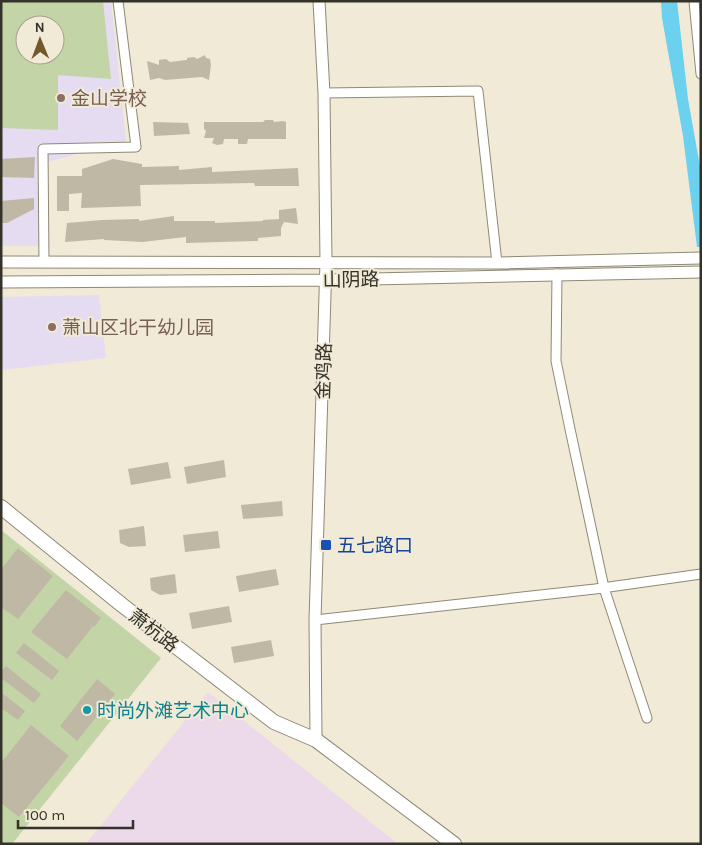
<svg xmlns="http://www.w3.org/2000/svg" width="702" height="845" viewBox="0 0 702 845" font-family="Karla,'Noto Sans SC',sans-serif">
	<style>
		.industrial { fill: #ecd9ea }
		.education { fill: #e5dcf1; fill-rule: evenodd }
		.green { fill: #c3d4a7; fill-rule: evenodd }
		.water { fill: #6cd0ef }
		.building { fill: #bfb8a5 }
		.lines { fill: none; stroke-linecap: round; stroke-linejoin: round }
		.minor-casing { stroke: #8e8876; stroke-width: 11 }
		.secondary-casing { stroke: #8e8876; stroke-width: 13 }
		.primary-casing { stroke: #8e8876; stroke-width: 16 }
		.minor { stroke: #fff; stroke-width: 9 }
		.secondary { stroke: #fff; stroke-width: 11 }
		.primary { stroke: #fff; stroke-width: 14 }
		.education-dot { fill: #8d6e63; stroke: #f0ead6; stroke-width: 2 }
		.transit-dot { fill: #1a4fb4; stroke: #f0ead6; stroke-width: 2 }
		.culture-dot { fill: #0f9aa8; stroke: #f0ead6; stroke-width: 2 }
		.labels { text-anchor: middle; stroke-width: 4; stroke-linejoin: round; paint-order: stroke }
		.education-label { font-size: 19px; fill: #785e54; stroke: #f0ead6; text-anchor: start }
		.street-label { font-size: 19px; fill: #35322a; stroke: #f0ead6 }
		.transit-label { font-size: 19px; fill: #164399; stroke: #f0ead6; text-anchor: start }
		.culture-label { font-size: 19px; fill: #0d838f; stroke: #f0ead6; text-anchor: start }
	</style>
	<rect width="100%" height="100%" fill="#f0ead6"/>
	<path class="industrial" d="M208 692 398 844H86Z"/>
	<path class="education" d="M1 1H111L126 141 47 162 49 246H1ZM25 25H55V55H25Z
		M99 295 106 358 1 370V297Z"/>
	<path class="green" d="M1 1H103L111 79 58 75V130L1 128ZM25 25H55V55H25Z
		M1 530 161 658 12 844H1Z"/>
	<path class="water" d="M661 1H677L688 99 701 172V247H697L683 136 662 18Z"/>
	<path class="building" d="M205 55 206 58 210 59 211 65 209 80 202 77 165 80 159 78 150 80 147 61 159 65V60L166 59 170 62 187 60V58L194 57 197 59Z
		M265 120H273L274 122 283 121 286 122V139H248L247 144H238V139H224L223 144 217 145 212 143 214 138H204L206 131 204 129V122H263Z
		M153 122 188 123 190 134 154 136Z
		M35 157 34 178 1 177V159Z
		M113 159 142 164V167L179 166V170L212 167V172L298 168 299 186H255L254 183 140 185 141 206 81 208 82 193 69 194V211H57V176H82V169Z
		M34 198V209L7 223H1V201Z
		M296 208 298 224 284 222 281 228V236L258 238V241L186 243V237L142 242 104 240V239L65 242 67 223 102 220 139 219V221L174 216V221H215V223L263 221V220L279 219V210Z
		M224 460 226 477 187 484 184 467Z
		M168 462 171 478 131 485 128 469Z
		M282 501 283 516 243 519 241 505Z
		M144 526 146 546 129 547 120 543 119 530Z
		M218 531 220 548 185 552 183 535Z
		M18 548 53 576 18 619 1 607V569Z
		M276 569 279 585 239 592 236 576Z
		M175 574 177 593 160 595 151 590 150 578Z
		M66 590 101 618 94 627 93 626 67 659 31 632Z
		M229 606 232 622 192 629 189 613Z
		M271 640 274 656 234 663 231 647Z
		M24 643 59 671 52 680 16 653Z
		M6 666 41 694 34 703 1 678V671Z
		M97 679 115 694 77 741 60 726Z
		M1 692 25 711 18 720 1 708Z
		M31 725 69 756 19 817 1 803V763Z"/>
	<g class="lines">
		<defs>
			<path id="minor" d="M694 1 701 74
				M324 93 478 91 497 263
				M44 262 43 149 136 147 118 1
				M557 274 556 361 570 429 604 588 647 718
				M315 620 595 589 701 574"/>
			<path id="secondary" d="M1 262 497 263 701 258
				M1 282 326 280 701 272
				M316 740 315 620 326 262 324 93 319 1"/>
			<path id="primary" d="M1 507 122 605 274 722 316 740 454 844"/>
		</defs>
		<use href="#minor" class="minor-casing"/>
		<use href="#secondary" class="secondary-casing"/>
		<use href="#primary" class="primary-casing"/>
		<use href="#minor" class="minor"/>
		<use href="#secondary" class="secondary"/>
		<use href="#primary" class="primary"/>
	</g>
	<g class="education-dot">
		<circle cx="61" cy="98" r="5"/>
		<circle cx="52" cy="327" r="5"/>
	</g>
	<rect class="transit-dot" x="320" y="539" width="12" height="12" rx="2.5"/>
	<circle class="culture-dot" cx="87" cy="710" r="5"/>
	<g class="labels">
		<g class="education-label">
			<text x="71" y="105">金山学校</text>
			<text x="62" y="334">萧山区北干幼儿园</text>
		</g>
		<g class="street-label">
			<text transform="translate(351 279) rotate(-1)" y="7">山阴路</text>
			<text transform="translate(323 371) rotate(-88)" y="7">金鸡路</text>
			<text transform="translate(154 630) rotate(38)" y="7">萧杭路</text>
		</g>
		<g class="transit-label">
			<text x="337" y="552">五七路口</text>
		</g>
		<g class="culture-label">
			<text x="97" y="717">时尚外滩艺术中心</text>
		</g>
	</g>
	<rect width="702" height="845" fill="none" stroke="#35322a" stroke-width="5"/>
	<g transform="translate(40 40) rotate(359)"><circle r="24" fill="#f0ead6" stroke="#a5a091"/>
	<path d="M0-4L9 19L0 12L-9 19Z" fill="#73582a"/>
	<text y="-8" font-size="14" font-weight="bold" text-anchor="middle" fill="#35322a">N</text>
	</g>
	<path d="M18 820v8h115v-8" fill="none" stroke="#35322a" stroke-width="2.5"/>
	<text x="25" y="820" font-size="15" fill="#35322a" stroke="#f0ead6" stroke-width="4" paint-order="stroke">100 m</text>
</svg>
